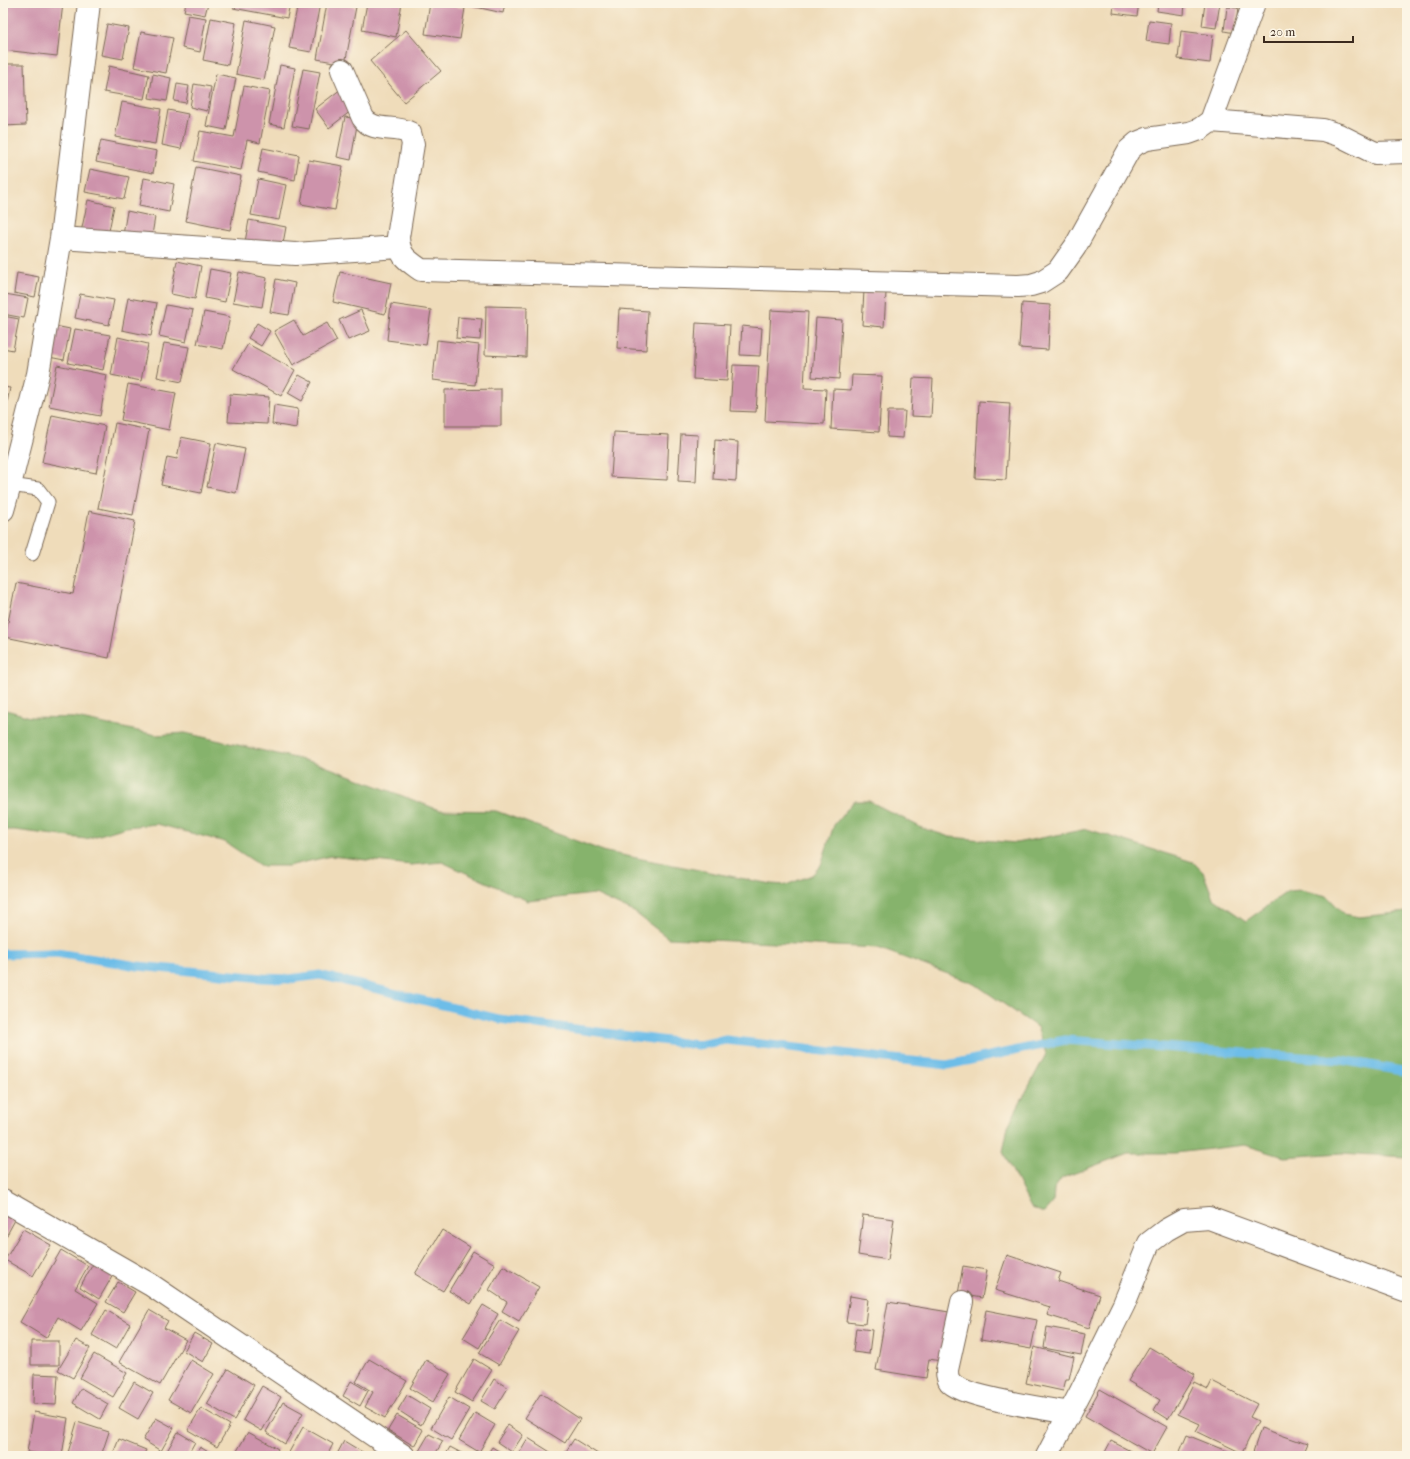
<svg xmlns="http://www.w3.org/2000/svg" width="1410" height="1459" viewBox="0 0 1410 1459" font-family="'IM FELL French Canon',serif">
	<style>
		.forest { fill: #86b36c; stroke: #606e45 }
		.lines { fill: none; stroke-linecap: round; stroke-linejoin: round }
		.stream { stroke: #6dbde8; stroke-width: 9 }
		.building { fill: #cd93ab }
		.lane-casing { stroke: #7a6855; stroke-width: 15 }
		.street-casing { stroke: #7a6855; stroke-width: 24 }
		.lane { stroke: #fff; stroke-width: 13 }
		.street { stroke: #fff; stroke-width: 22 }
	</style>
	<rect width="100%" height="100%" fill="#fcf5e5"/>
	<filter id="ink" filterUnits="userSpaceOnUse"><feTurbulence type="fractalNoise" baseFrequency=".025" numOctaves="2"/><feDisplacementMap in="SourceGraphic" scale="8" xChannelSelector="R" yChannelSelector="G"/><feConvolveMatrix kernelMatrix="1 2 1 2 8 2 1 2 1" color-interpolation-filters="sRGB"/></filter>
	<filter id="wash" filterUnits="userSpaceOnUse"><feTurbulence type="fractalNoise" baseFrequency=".012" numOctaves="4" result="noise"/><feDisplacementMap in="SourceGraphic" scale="16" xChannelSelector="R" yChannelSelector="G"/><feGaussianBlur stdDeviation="0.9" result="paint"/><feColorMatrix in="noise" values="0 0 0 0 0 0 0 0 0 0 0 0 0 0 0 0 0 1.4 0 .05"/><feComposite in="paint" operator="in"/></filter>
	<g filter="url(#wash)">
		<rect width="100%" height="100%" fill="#efdcba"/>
		<path class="forest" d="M3 709 30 717 76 718 157 735 185 733 317 763 439 810 496 811 606 852 771 884 786 885 812 875 821 865 834 825 854 801H869L922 828 950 837 1016 843 1087 829 1193 862 1203 872 1213 898 1246 921 1288 891 1301 890 1327 896 1344 914 1359 917 1407 912V1157L1341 1153 1284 1157 1245 1145 1175 1153H1128L1062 1178 1054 1189 1053 1203 1044 1213 1031 1208 1003 1152 1008 1126 1046 1054 1037 1027 975 984 878 948 668 938 634 912 595 894 528 901 442 862 411 865 331 856 288 866H261L225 842 157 824 126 827 86 839 15 830H3Z"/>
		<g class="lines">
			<path class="stream" d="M3 954 56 953 138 966 263 978 289 979 320 975 499 1019 698 1045 726 1040 947 1065 1065 1040 1342 1060 1407 1072"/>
		</g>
		<g id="blocks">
			<path class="building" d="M3 3H63L57 56 3 50Z
				M186 3H208L205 15 184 11Z
				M234 3H290L287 18 233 8Z
				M298 3H320L311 52 289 48Z
				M327 3H336L356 7 345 64 317 59Z
				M367 3H402L396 37 362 30Z
				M430 3 465 8 460 39 425 34Z
				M463 3H505L503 13 462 4Z
				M1114 3H1139L1137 16 1113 13Z
				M1158 3H1185L1184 15 1157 11Z
				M1205 3H1220L1216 28 1202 26Z
				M1227 7 1238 8 1235 33 1224 31Z
				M188 15 206 18 200 52 182 48Z
				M211 18 236 23 228 65 203 60Z
				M246 20 275 26 264 80 236 74Z
				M1149 20 1171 23 1169 44 1146 41Z
				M107 24 129 28 123 59 101 55Z
				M406 30 441 71 404 102 370 61Z
				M1181 31 1213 35 1210 63 1178 59Z
				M141 32 173 38 166 73 134 67Z
				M3 64H24L26 125 3 126Z
				M280 65 295 68 284 127 269 124Z
				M109 66 149 75 144 99 104 92Z
				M303 69 320 72 309 129 292 126Z
				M153 74 171 78 167 101 149 98Z
				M216 74 236 78 226 130 206 126Z
				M177 84 189 86 186 103 174 101Z
				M194 84 211 87 207 111 190 107Z
				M244 86 270 91 260 143 247 140 241 170 194 161 200 131 234 137Z
				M341 89 356 107 329 128 315 109Z
				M122 102 161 109 155 144 115 137Z
				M168 110 188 114 181 149 162 145Z
				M345 117 358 119 351 160 337 157Z
				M101 140 157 151 153 173 96 162Z
				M263 148 299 155 295 180 258 172Z
				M309 160 343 166 335 210 301 204Z
				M196 167 241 176 230 230 186 221Z
				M90 169 129 177 124 199 85 192Z
				M144 178 174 184 169 212 139 206Z
				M258 179 286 185 279 220 251 215Z
				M88 200 114 206 108 236 81 232Z
				M127 211 155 217 151 241 123 235Z
				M249 220 286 227 282 249 245 242Z
				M177 261 201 266 195 299 171 294Z
				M210 269 231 273 225 302 205 298Z
				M239 272 267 278 262 307 233 302Z
				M340 272 391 283 385 314 333 302Z
				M17 273 39 277 35 297 14 293Z
				M276 279 295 283 289 315 270 312Z
				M864 291 886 293 884 327 862 325Z
				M5 294 28 298 24 318 3 314Z
				M80 294 114 300 109 325 75 318Z
				M128 298 157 303 151 336 122 330Z
				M1022 303 1050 305 1048 350 1019 348Z
				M391 304 431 310 426 345 387 340Z
				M166 305 193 310 186 342 159 336Z
				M486 306 527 307 526 357 485 355Z
				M619 309 648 311 646 350 617 348Z
				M361 310 370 331 348 340 339 320Z
				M771 310 808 312 804 388 826 389 824 424 765 421Z
				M204 312 230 317 223 349 197 344Z
				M3 316 19 319 13 350 3 348Z
				M458 317 482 319 480 340 456 338Z
				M816 318 842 320 839 379 812 377Z
				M294 320 303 336 327 323 337 341 293 365 274 331Z
				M257 323 270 331 261 346 248 338Z
				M696 323 730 325 727 381 693 379Z
				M55 326 70 329 64 360 49 357Z
				M742 326 762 328 760 356 740 355Z
				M75 329 110 335 103 370 68 363Z
				M118 337 148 344 141 381 111 375Z
				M437 340 479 345 475 385 433 380Z
				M164 343 189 347 182 382 157 377Z
				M248 344 295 370 281 396 233 369Z
				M57 365 107 375 100 416 49 406Z
				M733 365 759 366 756 412 730 411Z
				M299 375 312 382 302 401 288 393Z
				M852 375 882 376 879 432 831 429 833 389 851 390Z
				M913 378 933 379 931 417 911 416Z
				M128 384 176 393 169 430 121 420Z
				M3 387 10 388 6 408H3Z
				M501 389V426H445V390Z
				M230 394 269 397 267 424 228 422Z
				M979 401 1010 403 1006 480 975 478Z
				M274 405 298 409 296 428 272 424Z
				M888 411H905L903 438 887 437Z
				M52 415 105 426 96 473 42 462Z
				M115 423 149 430 133 515 98 508Z
				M614 432 669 435 667 480 611 477Z
				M681 434 698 435 696 482 678 481Z
				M181 437 211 443 201 493 161 485 167 457 177 459Z
				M715 440 738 442 736 481 713 479Z
				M216 443 245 449 236 493 207 487Z
				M89 511 135 521 109 658 5 637 16 583 73 594Z
				M3 1213 15 1220 3 1242Z
				M863 1215 894 1219 888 1260 858 1255Z
				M23 1229 51 1245 33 1276 5 1260Z
				M442 1230 470 1247 443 1291 415 1274Z
				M61 1250 88 1266 75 1289 98 1303 81 1331 58 1317 46 1338 20 1322Z
				M473 1251 495 1264 471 1304 449 1291Z
				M1007 1255 1061 1273 1058 1281 1100 1295 1089 1328 1047 1315 1050 1307 995 1290Z
				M93 1264 113 1275 99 1299 80 1287Z
				M503 1266 539 1287 519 1321 502 1311 507 1302 489 1290Z
				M963 1266 987 1270 982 1298 958 1294Z
				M118 1282 135 1292 123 1312 106 1302Z
				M850 1296 868 1299 865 1324 846 1322Z
				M888 1302 949 1312 941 1361 929 1359 926 1378 876 1370Z
				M483 1305 498 1314 479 1348 463 1338Z
				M106 1310 130 1324 116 1349 92 1335Z
				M149 1310 168 1321 164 1328 186 1340 160 1385 119 1362Z
				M986 1310 1037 1320 1031 1349 981 1340Z
				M500 1320 519 1331 499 1365 479 1353Z
				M1047 1327 1085 1334 1081 1355 1044 1348Z
				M856 1328 872 1330 869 1354 853 1352Z
				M194 1333 213 1344 203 1362 184 1351Z
				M76 1340 90 1348 73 1378 58 1370Z
				M31 1341H59V1365H31Z
				M1034 1347 1074 1357 1069 1379H1066L1063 1391 1026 1383Z
				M1149 1347 1195 1374 1168 1419 1154 1410 1160 1400 1128 1381Z
				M94 1354 127 1373 113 1397 80 1378Z
				M369 1359 407 1381 385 1418 365 1407 373 1392 356 1382Z
				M474 1359 492 1370 472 1402 455 1392Z
				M191 1360 214 1374 191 1413 168 1400Z
				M426 1360 450 1374 433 1402 410 1388Z
				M228 1369 254 1385 234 1420 207 1404Z
				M34 1374 58 1375 56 1405 33 1404Z
				M494 1379 508 1388 495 1409 481 1401Z
				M351 1381 368 1391 360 1406 343 1396Z
				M1212 1381 1257 1404 1250 1417 1258 1421 1242 1453 1196 1431 1200 1424 1178 1414 1194 1382 1208 1389Z
				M134 1382 153 1393 138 1419 119 1408Z
				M262 1386 281 1397 262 1431 243 1420Z
				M81 1388 108 1404 100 1419 73 1403Z
				M1100 1389 1167 1427 1152 1454 1085 1416Z
				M541 1393 580 1419 565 1443 525 1418Z
				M407 1395 430 1409 421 1425 398 1410Z
				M449 1397 469 1409 451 1440 431 1428Z
				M283 1402 303 1413 285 1444 266 1432Z
				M201 1408 230 1425 217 1447 188 1430Z
				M34 1412 68 1418 62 1456H52L27 1452Z
				M475 1413 495 1425 479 1452 459 1440Z
				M397 1415 423 1430 414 1446 388 1430Z
				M156 1418 174 1428 161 1451 143 1440Z
				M77 1422 109 1432 101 1456H67Z
				M508 1425 523 1435 512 1452 497 1442Z
				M303 1427 333 1444 327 1456H287Z
				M1261 1428 1307 1444 1302 1456 1252 1455Z
				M178 1432 195 1442 187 1456H164Z
				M248 1432 278 1449 274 1456H234Z
				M429 1434 443 1441 434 1456H427L419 1451Z
				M1187 1435 1239 1456H1178Z
				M528 1438 555 1455 554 1456H517Z
				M119 1439 146 1450 143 1456H112Z
				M574 1439 601 1456H563Z
				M344 1441 369 1456H336Z
				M1111 1441 1140 1456H1103Z
				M200 1447 215 1456H195Z
				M450 1447 467 1456H445Z
				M492 1447 507 1456H486Z"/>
		</g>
	</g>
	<g filter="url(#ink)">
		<use href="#blocks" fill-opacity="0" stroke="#7a6855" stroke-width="1"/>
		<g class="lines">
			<defs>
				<path id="lane" d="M10 485 38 489 48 502 32 554"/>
				<path id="street" d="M342 70 363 118C373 133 395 125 410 133L413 144 398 237C399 256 407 260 421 270L1018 286 1031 285 1041 282 1058 271 1075 247 1129 150 1137 143 1147 139 1189 133 1200 129 1211 121 1254 3
					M1211 121 1323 130 1339 135 1375 153 1407 152
					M61 238 295 254 399 247
					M3 510 10 485 38 374 61 238 89 3
					M3 1200 151 1285 404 1456
					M962 1302 947 1370C947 1374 947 1378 950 1382 962 1397 1047 1409 1070 1413
					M1047 1456 1080 1393 1124 1304 1149 1243 1166 1230 1184 1220 1209 1218 1407 1291"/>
			</defs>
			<use href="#lane" class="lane-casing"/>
			<use href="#street" class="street-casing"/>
			<use href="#lane" class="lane"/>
			<use href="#street" class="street"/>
		</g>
	</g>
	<rect width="1410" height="1459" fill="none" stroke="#fcf5e5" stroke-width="16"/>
	<path d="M1264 36v6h89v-6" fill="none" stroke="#3b2a1e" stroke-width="2"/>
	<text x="1270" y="36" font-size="12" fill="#3b2a1e" stroke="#fcf5e5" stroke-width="3" paint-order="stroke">20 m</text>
</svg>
